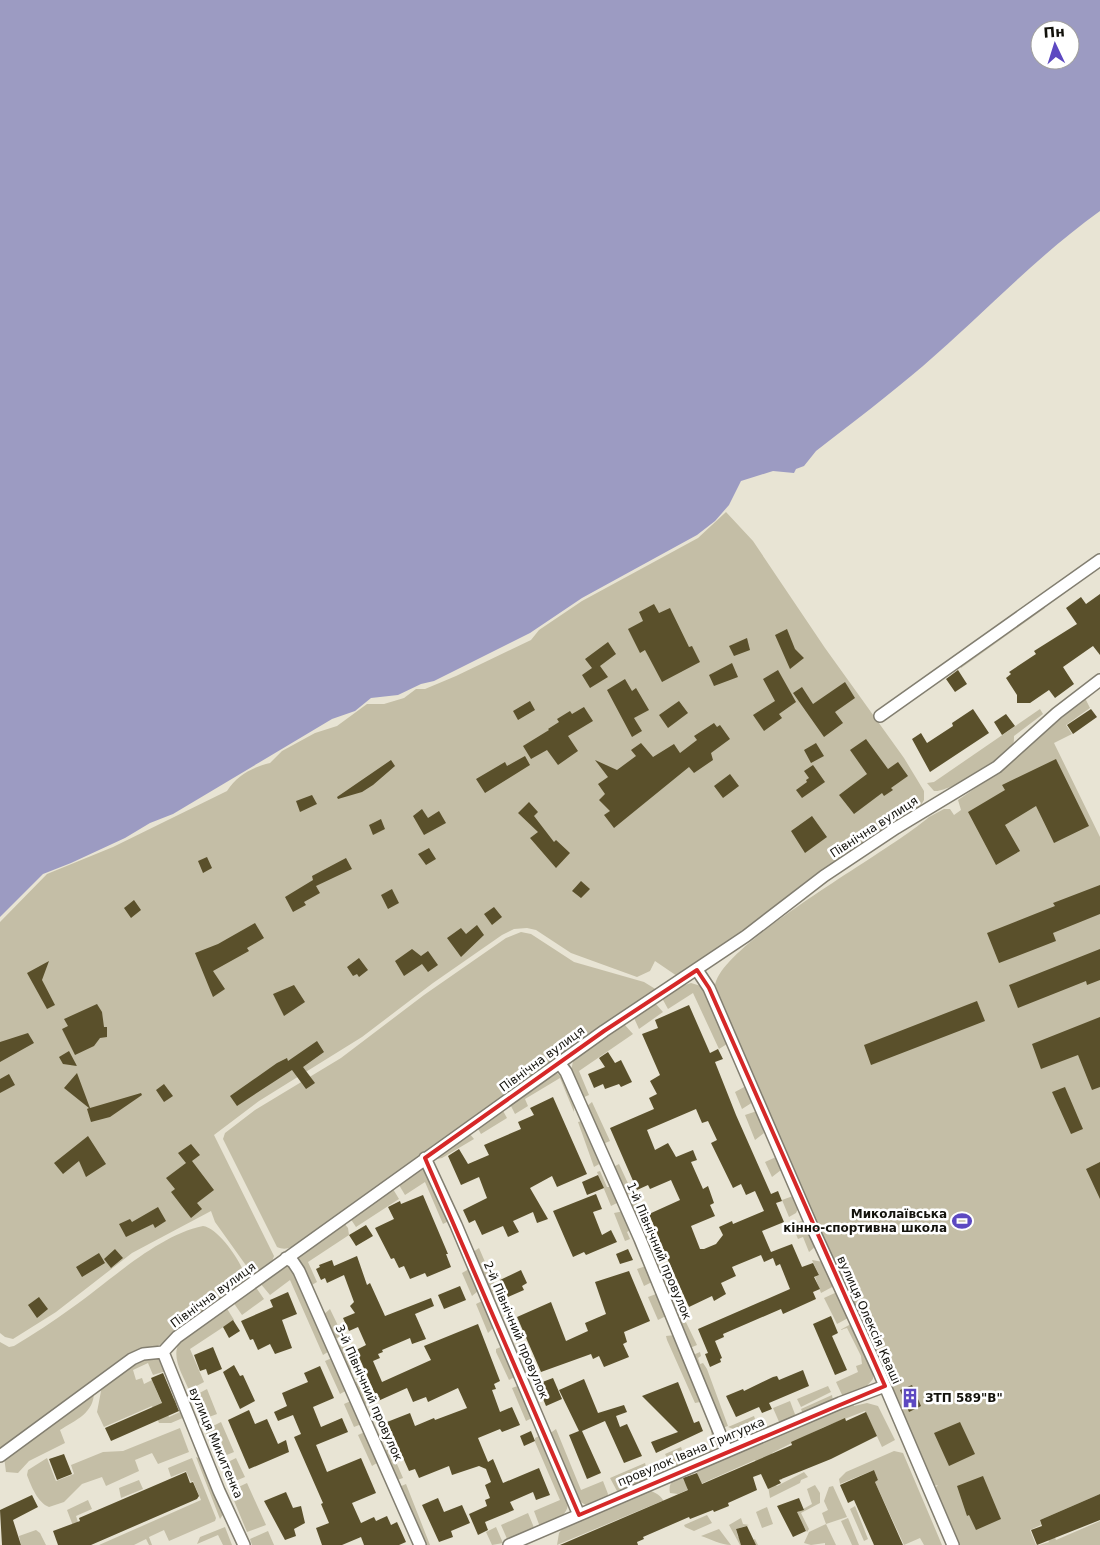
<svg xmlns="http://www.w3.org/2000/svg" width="1100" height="1545" viewBox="0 0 1100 1545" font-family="'DejaVu Sans',sans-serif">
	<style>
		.green { fill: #c4bea6 }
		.water { fill: #9c9bc2; fill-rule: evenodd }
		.building { fill: #5a502b; fill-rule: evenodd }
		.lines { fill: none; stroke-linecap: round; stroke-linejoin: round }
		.street-casing { stroke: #827e70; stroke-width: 14 }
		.street { stroke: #fff; stroke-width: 11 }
		.marked { fill: none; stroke: #d62828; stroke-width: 4; stroke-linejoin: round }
		.labels { text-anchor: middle; stroke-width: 5; stroke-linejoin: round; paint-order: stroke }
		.street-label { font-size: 12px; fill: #13120c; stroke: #fff }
		.poi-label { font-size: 12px; font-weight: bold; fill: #13120c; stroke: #fff; text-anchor: end }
	</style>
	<rect width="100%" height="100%" fill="#e8e4d4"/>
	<path class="green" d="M726 512 753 541 825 648 904 758 924 791V800L921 805 808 883 718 951 677 976 655 961 650 971 637 977 571 953 536 930 527 928 514 929 502 935 433 983 362 1037 259 1101 214 1135 274 1256 272 1262 259 1273 250 1271 215 1222 211 1211 132 1253 56 1312 13 1339 5 1337 0 1333V922L47 874 113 847 227 791C237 775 253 767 270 763L282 751 315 733 337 726 367 704H384L404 698 416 689H425L456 676 531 640 539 630 582 601 698 538Z
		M1043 607 1045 608 961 668V664Z
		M1085 698 1090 708 1066 725 1072 734 1054 743 1100 837V1494L1040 1520 1041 1525 1030 1530 1036 1545H959L935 1488 938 1485 934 1486C860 1320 781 1155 715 986 719 944 891 851 929 817L944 809H950L954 815 961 810 958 800 999 772Z
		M1040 709 1043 714 1014 736C1014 742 1014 745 1009 750 999 761 948 793 934 791L927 783 934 782Z
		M521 932 531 934 574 962 644 982 657 990 443 1141 433 1145 407 1168 301 1242C293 1247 286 1251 277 1247L223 1139 225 1133 255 1110 341 1058 424 995 506 938Z
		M691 983 701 986 706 992 727 1044 719 1049 693 993 668 1009 662 998 679 987Z
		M655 1003 663 1012 639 1029 634 1018Z
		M624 1024 633 1034 579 1071 589 1095 582 1098 571 1072 573 1061Z
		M557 1073C566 1080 575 1101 574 1112L560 1078 525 1099 528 1106 515 1114 510 1104Z
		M746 1086 753 1102 742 1109 735 1092Z
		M592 1102 610 1141 603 1144 586 1107Z
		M502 1109 507 1118 481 1134 477 1127Z
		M757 1111 764 1133 755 1140 745 1115Z
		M582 1121 601 1163 594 1167 578 1122Z
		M469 1133 474 1139 442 1158 437 1159Z
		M776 1157 781 1170 772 1177 765 1162Z
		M619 1164 632 1192 625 1195 613 1167Z
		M424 1166 449 1221 443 1224 425 1182 405 1195 399 1185Z
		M600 1171 607 1187H612L619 1202 611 1206 597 1172Z
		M393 1189 399 1199 356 1227 350 1218Z
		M793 1196 798 1209 796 1213 789 1217 782 1200Z
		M636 1201 649 1233 642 1237 629 1204Z
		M624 1211 632 1229 627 1232 630 1239 625 1241 614 1213Z
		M803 1220 816 1246 809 1252 803 1237 798 1239 792 1225Z
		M343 1222 348 1228 349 1235 308 1262 317 1282 310 1286 299 1259 300 1254Z
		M203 1226C219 1228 245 1266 247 1282L158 1346 140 1351 0 1453V1342L9 1347 14 1346C34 1334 54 1321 73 1307 110 1281 158 1235 203 1226Z
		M479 1248 499 1294 494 1297 473 1252Z
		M812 1260 823 1262 834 1286 821 1293 815 1277 819 1275Z
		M287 1266 295 1269 331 1350 323 1355 290 1280 270 1295 260 1283Z
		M646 1266 652 1282 644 1286 637 1269Z
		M469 1269 478 1291 472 1296 462 1273Z
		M255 1286 264 1299 242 1315 233 1302Z
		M837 1292 848 1318 837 1324 824 1298Z
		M656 1294 666 1316 658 1320 648 1297Z
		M482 1301 494 1327 488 1333 476 1304Z
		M226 1307 234 1320 190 1349 204 1382 189 1390C183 1375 169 1355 181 1340Z
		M330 1309 343 1336 334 1339 323 1315Z
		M683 1316 697 1345 690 1348 677 1319Z
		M851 1324 873 1374V1379L866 1387 843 1397 836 1382 858 1372 856 1366 862 1364 861 1356 847 1328 840 1330Z
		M675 1335 715 1435 714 1447 710 1453 706 1451 712 1449 711 1428 700 1402 695 1403 667 1340 666 1336Z
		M345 1342 356 1368 349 1371 337 1346Z
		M503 1346 516 1376 509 1380 496 1352V1349Z
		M700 1352 701 1356 698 1358 700 1364 703 1363 707 1369 728 1426 722 1428 693 1355Z
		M145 1357 158 1358 166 1371 153 1375 148 1363 133 1370 136 1380 142 1378 144 1384 152 1380 162 1404 177 1398 179 1403 166 1411 169 1417 182 1411 185 1417 171 1423H159L152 1406 104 1427 97 1412 102 1386Z
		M334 1357 349 1389 340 1394 325 1361Z
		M360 1380 371 1402 364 1405 354 1383Z
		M520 1385 534 1417 526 1421 512 1388Z
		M828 1386 831 1392 801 1407 797 1399Z
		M207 1389 217 1414 201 1420 192 1397Z
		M94 1392C94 1413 76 1420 60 1430L65 1443 29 1461 18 1473 6 1472 4 1457Z
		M832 1395 833 1401 803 1414 801 1409Z
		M353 1400 364 1423 354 1427 344 1404Z
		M790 1401 796 1417 780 1424 773 1408Z
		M852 1402 854 1406 867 1403 878 1406 895 1440 882 1447 865 1411 824 1427 772 1453 782 1480 762 1475 755 1460 678 1494 670 1493C668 1483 673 1480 681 1475L685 1482 698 1476 696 1469Z
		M754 1416 757 1425 742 1432 728 1427Z
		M221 1422 234 1452 217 1459 205 1430Z
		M180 1428 189 1452 158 1464 152 1453 135 1460 139 1471 106 1486 102 1477 82 1484 64 1502 49 1507C38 1503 31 1486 27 1475L28 1470 47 1458 56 1481 74 1474 71 1465 103 1452 123 1451Z
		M556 1429 581 1490 603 1481 608 1494 607 1499C600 1501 592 1507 584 1504 572 1499 555 1448 549 1434Z
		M367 1431 380 1461 372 1466 358 1435Z
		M541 1435 568 1504C567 1518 551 1522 540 1527L534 1511 560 1500 535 1442V1438Z
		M681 1447 687 1464 674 1470 665 1454Z
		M390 1448 403 1478 397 1480 384 1451Z
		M894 1451 903 1453 942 1545H924L920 1538 904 1545 875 1482 878 1480 874 1470 840 1484 839 1479 846 1472Z
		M196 1457 203 1460 224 1513 220 1519Z
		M192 1458 216 1518 215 1521 169 1541 164 1530 149 1537 152 1545H149L146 1539 134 1545H99L201 1500 193 1481 191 1482 186 1471 171 1477 168 1468Z
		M236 1458 245 1477 228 1484 220 1466Z
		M645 1463 650 1480 620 1493 617 1491 610 1478Z
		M804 1472 808 1477 801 1480 800 1483 770 1498 768 1486 774 1483 777 1486Z
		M139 1480 143 1489 121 1498 119 1488Z
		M247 1483 266 1525 247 1532 230 1491Z
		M406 1484 430 1545H424L399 1487Z
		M815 1485 820 1493V1503L801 1513 809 1529 807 1532 796 1513 812 1504 807 1489Z
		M833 1486 847 1517 826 1524 836 1545H825V1543L811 1545 804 1543 809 1532 826 1524 822 1513 828 1510 824 1501 829 1487Z
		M647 1490C662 1494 665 1500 668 1515L662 1501 557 1545 559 1533 563 1528Z
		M88 1500 92 1509 76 1516 81 1531 78 1539 67 1510Z
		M855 1506 868 1539 864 1541 850 1509Z
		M767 1507 773 1524 762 1528 756 1512Z
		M528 1513 535 1530 508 1541 501 1525Z
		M707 1515 712 1523 694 1531 685 1527 684 1525Z
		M741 1518 743 1524 749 1525 736 1529 738 1537 751 1533 746 1537 749 1542 755 1539 758 1545H740L729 1525Z
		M848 1518 859 1545H852L841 1521Z
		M1100 1521V1545H1039L1049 1542 1043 1525 1049 1522 1056 1540Z
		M225 1527 232 1545H223L218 1535 197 1544 200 1537Z
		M496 1527 503 1543 492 1545 486 1532Z
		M719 1529 731 1545C721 1545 711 1539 701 1536Z
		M36 1530 40 1533 46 1545H21L19 1536Z
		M268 1531 274 1545H252L250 1539Z"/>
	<path class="water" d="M0 0H1100V211C1036 257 983 314 923 366 889 395 852 423 816 451L804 466 796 469 794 473 773 471 741 481 729 505 715 521 697 535 582 598 530 633 434 681 421 684 398 695 371 698 355 711 332 719 173 814 150 823 125 838 71 863 43 874 0 917ZM1040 30H1070V60H1040Z"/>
	<path class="building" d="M1100 594V655L1093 646 1063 667 1074 684 1055 698 1049 690 1030 703H1017V695L1006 678 1011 674 1009 672 1036 654 1034 651 1077 624 1066 608 1081 597 1086 604Z
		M654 604 659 613 670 608 689 647 692 646 700 662 662 682 645 650 640 653 628 629 643 621 639 612Z
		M787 629 795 649 804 658 790 669 775 635Z
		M747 638 750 650 734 656 729 646Z
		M608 642 616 654 600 666 608 677 590 688 582 675 592 668 585 659Z
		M732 663 738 677 714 686 709 675Z
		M778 670 796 702 779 714 782 718 764 731 753 715 775 701 763 679Z
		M958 670 967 684 955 692 946 679Z
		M625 679 632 691 636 688 649 710 634 718 642 731 632 737 607 690Z
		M845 682 855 698 835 712 843 723 824 737 793 693 802 687 813 704Z
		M530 701 535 710 518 720 513 711Z
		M679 701 688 713 668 728 659 715Z
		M584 707 593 721 568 736 578 751 558 765 547 750 531 759 523 746 549 730 548 729 559 722 557 719 570 711 572 714Z
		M973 709 989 733 930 772 912 739 921 733 927 743 953 726 952 723Z
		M1091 709 1097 717 1073 734 1067 725Z
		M1006 714 1015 726 1002 735 994 722Z
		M714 723 717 727 720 725 730 739 711 753 713 760 694 773 689 767 614 828 604 815 610 811 599 800 605 794 598 784 608 777 595 760 617 770 636 756 631 750 641 743 653 757 674 744 680 753 697 740 694 736Z
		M866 739 888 769 898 762 908 776 891 788 893 790 884 796 882 793 854 814 839 795 867 774 850 750Z
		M816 743 824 756 811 763 804 750Z
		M525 756 530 765 485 793 476 779 505 762 507 766Z
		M1056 759 1089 826 1054 843 1036 806 1005 825 1020 851 996 865 968 812 1005 790 1002 785Z
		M391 760 395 766 373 785 362 792 338 799 337 797Z
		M813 765 825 782 802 798 796 790 807 782 806 780 809 778 804 771Z
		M730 774 739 786 723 798 714 786Z
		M312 795 317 804 300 812 296 801Z
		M529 802 538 812 534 816 554 842 556 840 570 853 556 868 530 838 538 832 518 813Z
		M422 809 428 818 439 811 446 823 424 835 413 816Z
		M812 816 827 837 805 853 791 831Z
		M381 819 385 829 373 835 369 825Z
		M429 848 436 859 426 865 418 854Z
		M207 857 212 868 203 873 198 861Z
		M346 858 352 869 316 886 320 893 304 902 306 905 293 912 285 897 313 880 312 876Z
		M581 881 590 889 581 898 572 891Z
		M1100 885V914L1053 933 1056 941 999 963 987 933 1055 906 1053 903Z
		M392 889 399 903 388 909 381 895Z
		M134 900 141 910 131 918 124 908Z
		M494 907 502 917 492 925 484 914Z
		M255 923 264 938 247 948 249 951 213 971 225 989 213 997 195 953 218 944Z
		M477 925 484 935 461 957 447 938 461 928 466 934Z
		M412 949 421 956 428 951 438 965 428 972 422 964 404 976 395 961Z
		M1100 949V980L1087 985 1086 981 1018 1008 1009 985Z
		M359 958 368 970 359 977 357 974 353 976 347 967Z
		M49 961 42 980 55 1005 47 1009 27 973Z
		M294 985 305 1002 284 1016 273 994Z
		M977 1001 985 1021 871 1065 864 1045Z
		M97 1004 102 1012 104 1027H107V1037L100 1038 94 1046 75 1055 62 1029 68 1026 64 1019Z
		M689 1005 710 1053 718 1049 723 1059 715 1062 736 1115 771 1194 778 1191 782 1201 776 1203 784 1222 762 1231 771 1252 792 1244 802 1267 813 1263 819 1275 814 1277 820 1289 813 1292 816 1299 783 1314 781 1309 723 1334 724 1337 715 1341 722 1358 720 1359 721 1362 710 1367 705 1354 708 1353 698 1329 790 1289 780 1264 776 1266 773 1258 764 1262 761 1255 732 1267 736 1276 721 1283 726 1294 714 1301 712 1296 689 1307 663 1249 657 1252 652 1241 659 1238 649 1214 680 1200 671 1180 650 1189 648 1185 637 1190 610 1128 654 1109 649 1098 657 1094 650 1081 660 1075 642 1034 658 1028 655 1020ZM696 1109 702 1123 708 1121 717 1140 711 1143 733 1188 741 1184 746 1195 755 1191 764 1211 733 1224 732 1221 719 1227 723 1235 716 1244 704 1249H700L691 1226 715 1216 710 1205 714 1203 708 1186 703 1189 691 1162 697 1160 693 1150 676 1157 668 1143 655 1150 647 1130Z
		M1100 1017V1087L1092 1090 1078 1055 1041 1069 1032 1044Z
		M28 1033 34 1043 0 1062V1042Z
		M317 1041 324 1052 303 1067 315 1083 306 1089 292 1070 237 1106 230 1096 277 1063 287 1058 288 1061Z
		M69 1051 77 1066 63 1064 59 1057Z
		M608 1052 615 1063 621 1060 632 1082 621 1087 619 1084 605 1089 603 1084 594 1088 588 1074 605 1067 599 1058Z
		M77 1073 90 1108 141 1093 142 1095 110 1117 91 1122 87 1109 89 1108 64 1088Z
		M9 1074 15 1085 0 1093V1079Z
		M164 1084 173 1096 164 1102 156 1090Z
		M1065 1087 1083 1129 1071 1134 1052 1092Z
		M553 1097 587 1174 557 1187 552 1176 530 1188 548 1219 537 1223 533 1212 513 1221 519 1232 508 1237 503 1226 482 1235 475 1220 469 1223 463 1210 487 1198 479 1177 461 1185 448 1156 459 1149 468 1164 489 1155 484 1145 521 1129 518 1122 534 1115 530 1108Z
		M88 1136 106 1164 86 1177 79 1161 63 1174 54 1163Z
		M191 1144 200 1155 192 1161 214 1190 197 1203 202 1209 191 1218 171 1192 175 1189 166 1178 186 1163 178 1153Z
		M1100 1162V1199L1086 1169Z
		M598 1175 604 1188 587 1195 582 1182Z
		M596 1194 602 1209 593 1212 602 1235 611 1230 617 1242 586 1255 584 1252 573 1257 553 1211Z
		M423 1195 448 1254H446L451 1267 427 1277 425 1273 410 1279 404 1266 399 1268 394 1258 391 1259 375 1228 394 1219 388 1207 400 1201 401 1204Z
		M158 1207 166 1221 155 1228 153 1224 126 1237 119 1224 130 1219 132 1222Z
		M366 1225 373 1236 356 1246 349 1235Z
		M115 1249 123 1258 111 1268 104 1259Z
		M628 1249 633 1260 620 1264 616 1254Z
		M99 1253 105 1263 82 1277 76 1267Z
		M357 1256 367 1285 370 1283 385 1316 431 1298 434 1306 415 1314 426 1339 412 1344 410 1338 382 1350 383 1352 378 1354 380 1358 373 1361 382 1382 431 1360 424 1346 478 1324 500 1381 494 1384 496 1389 492 1390 500 1412 512 1407 520 1425 502 1432 500 1429 478 1438 488 1462 493 1459 503 1483 539 1468 550 1495 536 1500 533 1492 510 1502 514 1510 485 1522 488 1530 478 1535 469 1514 487 1506 485 1500 490 1498 485 1485 491 1482 486 1469 479 1466 452 1475 449 1466 419 1478 415 1469 409 1471 387 1422 410 1413 415 1426 434 1418 435 1420 467 1408 458 1388 428 1402 426 1397 413 1402 407 1388 378 1401 356 1350 366 1345 358 1327 349 1331 343 1318 355 1313 350 1306 354 1302 344 1275 327 1283 325 1278 321 1280 316 1269 320 1267 319 1265 332 1260 334 1266Z
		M521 1270 527 1283 522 1286 524 1290 508 1297 500 1280Z
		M629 1271 650 1321 624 1332 627 1342 623 1344 629 1357 604 1367 599 1356 593 1359 591 1354 541 1372 517 1317 551 1302 566 1341 588 1331 585 1323 606 1314 595 1282Z
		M460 1286 466 1300 444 1309 438 1295Z
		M288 1292 297 1314 282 1320 292 1348 275 1354 270 1344 258 1350 253 1339 250 1340 241 1321 273 1307 270 1300Z
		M39 1297 48 1309 37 1318 28 1305Z
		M831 1316 838 1333 832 1336 847 1370 835 1375 813 1324Z
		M233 1320 240 1331 229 1338 223 1327Z
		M213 1347 222 1369 208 1375 206 1369 200 1371 194 1355Z
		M234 1365 240 1376 243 1375 255 1401 240 1409 223 1372Z
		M320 1366 334 1398 313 1407 321 1427 342 1418 348 1432 316 1445 327 1472 361 1458 376 1493 352 1503 361 1523 374 1517 376 1521 387 1516 391 1525 397 1522 406 1542 399 1545H364L361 1537 342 1545H322L316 1528 329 1523 321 1504 323 1503 294 1437 301 1434 293 1415 278 1421 274 1412 287 1406 282 1393 308 1382 304 1373Z
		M803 1370 809 1386 769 1403 772 1409 762 1413 759 1407 736 1417 726 1396 743 1389 744 1391 773 1377 777 1376 779 1380Z
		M163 1373 179 1411 111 1441 105 1428 162 1403 151 1378Z
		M553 1378 562 1399 546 1406 537 1384Z
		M584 1379 598 1413 624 1405 627 1412 616 1416 620 1427 627 1424 642 1456 624 1463 605 1421 582 1431 601 1473 587 1479 569 1435 579 1431 559 1390Z
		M678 1382 694 1423 699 1421 703 1431 656 1453 651 1442 678 1432 642 1396Z
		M912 1385 921 1406 909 1412 900 1390Z
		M249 1410 255 1424 267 1419 278 1444 286 1440 289 1452 249 1469 228 1420Z
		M866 1412 877 1436 831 1459 779 1480 781 1483 768 1489 761 1474 753 1477 757 1490 728 1503 729 1506 714 1512 713 1510 690 1519 689 1517 643 1537 644 1539 637 1542 638 1545H560L688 1490 683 1478 697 1473 702 1484 792 1445 791 1442 845 1418 846 1421Z
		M960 1422 975 1454 949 1466 934 1433Z
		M531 1431 535 1441 524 1446 520 1436Z
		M64 1454 72 1474 57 1480 49 1459Z
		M874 1470 878 1480 875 1482 903 1545H874L854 1500 848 1503 840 1485Z
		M186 1472 190 1483 193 1482 199 1496 197 1499 91 1545H58L53 1531 80 1521 79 1518Z
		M983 1476 1001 1519 976 1530 969 1515 967 1516 957 1486Z
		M286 1492 293 1508 301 1506 305 1523 294 1529 296 1536 285 1540 264 1501Z
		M1100 1494V1520L1037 1545 1031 1530 1042 1526 1040 1520Z
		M32 1495 38 1507 13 1520 21 1545H2L0 1510Z
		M438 1498 444 1512 462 1505 470 1523 451 1531 453 1537 439 1542 422 1505Z
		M799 1498 804 1510 797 1512 806 1531 793 1537 777 1506Z
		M747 1526 756 1545H741L736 1529Z"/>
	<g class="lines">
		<defs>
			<path id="street" d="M880 716 1100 560
				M697 970 709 988 814 1231 879 1372 953 1545
				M560 1064 566 1072 640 1239 727 1451
				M425 1158 456 1225 579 1515
				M286 1258 293 1262 299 1271 420 1545
				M163 1352 219 1491 244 1545
				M0 1456 132 1359 143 1354 163 1352 177 1337 604 1031 746 936 824 876 896 828 997 767 1057 713 1100 680
				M509 1545 840 1403 885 1386"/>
		</defs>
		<use href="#street" class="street-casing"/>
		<use href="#street" class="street"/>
	</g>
	<path class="marked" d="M697 970 709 988 885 1386 579 1515 425 1158 604 1031Z"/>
	<defs>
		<symbol id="stadium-bare" viewBox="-9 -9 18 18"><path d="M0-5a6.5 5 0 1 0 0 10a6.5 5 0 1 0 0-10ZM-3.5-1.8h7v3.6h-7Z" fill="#5d49c1" stroke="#fff" stroke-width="2.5" paint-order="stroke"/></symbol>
		<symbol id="building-bare" viewBox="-9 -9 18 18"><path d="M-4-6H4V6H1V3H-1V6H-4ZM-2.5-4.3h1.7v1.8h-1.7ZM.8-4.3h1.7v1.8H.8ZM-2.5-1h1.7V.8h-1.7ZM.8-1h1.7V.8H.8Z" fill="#5d49c1" stroke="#fff" stroke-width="2.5" paint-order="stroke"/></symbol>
	</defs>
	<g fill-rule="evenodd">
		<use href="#stadium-bare" x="948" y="1207" width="28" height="28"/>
		<use href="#building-bare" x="896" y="1384" width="28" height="28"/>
	</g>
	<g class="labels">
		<g class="street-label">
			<text transform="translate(874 827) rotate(-33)" y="4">Північна вулиця</text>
			<text transform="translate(542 1059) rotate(-36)" y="4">Північна вулиця</text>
			<text transform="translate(659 1251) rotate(67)" y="4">1-й Північний провулок</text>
			<text transform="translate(213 1295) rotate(-36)" y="4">Північна вулиця</text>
			<text transform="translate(869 1320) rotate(66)" y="4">вулиця Олексія Кваші</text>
			<text transform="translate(516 1330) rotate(67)" y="4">2-й Північний провулок</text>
			<text transform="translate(369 1393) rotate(66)" y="4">3-й Північний провулок</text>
			<text transform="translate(216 1443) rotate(67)" y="4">вулиця Микитенка</text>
			<text transform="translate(691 1452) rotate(-23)" y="4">провулок Івана Григурка</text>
		</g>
		<g class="poi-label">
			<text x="947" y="1218">Миколаївська<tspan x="947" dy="14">кінно-спортивна школа</tspan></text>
			<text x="925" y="1402" text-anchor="start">ЗТП 589"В"</text>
		</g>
	</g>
	<g transform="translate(1055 45) rotate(356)"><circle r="24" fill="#ffffff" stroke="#a1a09e"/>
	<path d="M0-4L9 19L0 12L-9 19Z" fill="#5d49c1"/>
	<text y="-8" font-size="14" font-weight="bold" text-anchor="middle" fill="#13120c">Пн</text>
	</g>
</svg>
